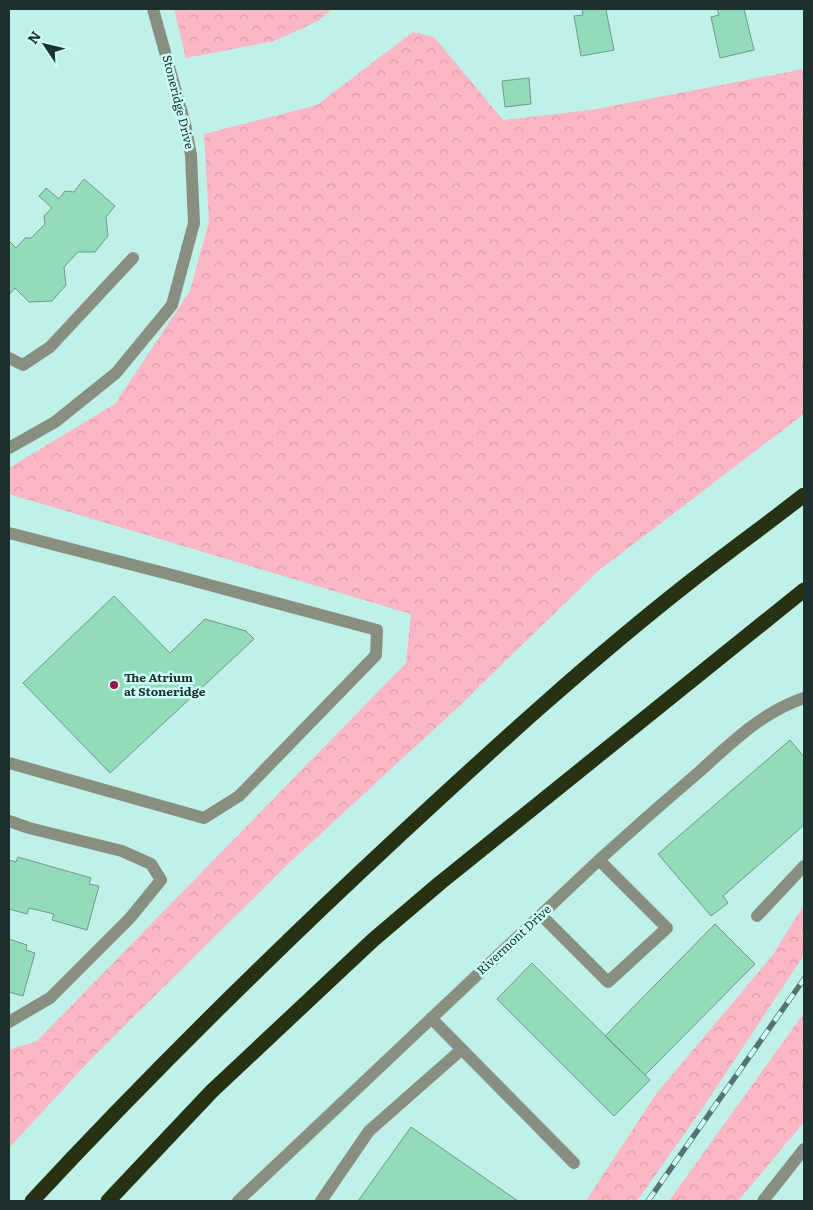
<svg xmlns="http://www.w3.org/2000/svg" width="813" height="1210" viewBox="0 0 813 1210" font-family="Literata,serif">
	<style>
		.forest { fill: url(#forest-crowns) }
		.building { fill: #93dcbb; stroke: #719987 }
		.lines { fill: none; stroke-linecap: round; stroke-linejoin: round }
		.minor { stroke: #898f80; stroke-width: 12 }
		.highway { stroke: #273212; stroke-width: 15 }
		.rail-casing { stroke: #55746f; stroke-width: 5.5 }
		.rail { stroke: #ccfff7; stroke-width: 4; stroke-dasharray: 11; stroke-linecap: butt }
		.poi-dot { fill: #a0074a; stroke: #ccfff7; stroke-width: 2 }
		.labels { text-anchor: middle; stroke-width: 5; stroke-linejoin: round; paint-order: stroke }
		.street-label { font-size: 12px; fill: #1c302d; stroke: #ccfff7 }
		.poi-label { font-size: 12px; font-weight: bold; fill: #1c302d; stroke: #ccfff7; text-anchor: start }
	</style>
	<defs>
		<pattern id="forest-crowns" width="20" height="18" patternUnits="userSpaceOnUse" patternTransform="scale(1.25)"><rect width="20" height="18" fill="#fcb6c5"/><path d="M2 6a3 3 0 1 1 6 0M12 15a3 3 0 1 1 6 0" fill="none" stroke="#d79daa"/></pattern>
	</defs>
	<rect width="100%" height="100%" fill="#bff1e9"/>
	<path class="forest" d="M174 9H332L318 21 274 41 186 58Z
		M413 32 434 37 503 120 591 110 804 69V414L598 571 455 710 287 865 91 1059 9 1148V1050L37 1041 406 663 411 614 9 494V468L115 404 190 291 209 222 204 134 317 105Z
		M804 905V955L704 1106 637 1201H586L656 1094 772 956Z
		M804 1013V1122L738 1201H669Z"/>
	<path class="building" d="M582 9H611L606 10 614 50 581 56 574 16 583 15Z
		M717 9H744L754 50 720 58 711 17 719 15Z
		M529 78 531 104 505 107 502 81Z
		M84 179 115 206 106 217 108 236 95 252H78L64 267 66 285 52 301 29 302 15 288 9 295V241L16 248 25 238H31L45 224 44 216 52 208 39 196 46 188 59 199 65 191 74 192Z
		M114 596 170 653 205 619 246 631 254 639 110 773 23 683Z
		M790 740 804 757V825L723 896 728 903 711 916 658 854Z
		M18 857 91 878 89 884 99 886 87 930 52 920 54 914 29 908 27 914 9 909V860L16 862Z
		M715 924 755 964 645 1075 605 1036Z
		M9 939 27 945 26 950 35 953 23 996 9 992Z
		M532 963 650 1080 614 1116 497 999Z
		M411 1127 518 1201H358Z"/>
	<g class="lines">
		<path class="minor" d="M9 358 23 365 50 347 133 258
			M9 448 55 422 116 373 172 305 194 223 191 155 185 124 153 9
			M9 533 176 576 377 630 376 655 239 796 204 818 9 763
			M9 821 29 828 122 851 151 864 161 880 130 918 50 998 9 1022
			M541 915 608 982 667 928 599 860
			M757 916 804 866
			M431 1018 574 1163
			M238 1201 599 860C632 830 665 801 699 772 731 743 762 712 804 698
			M321 1201 369 1131 461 1050
			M763 1201 804 1149"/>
		<path class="highway" d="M32 1201C150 1074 274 952 401 834 495 747 590 660 691 581 728 552 767 524 804 495
			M108 1201 212 1091 373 940 440 883 804 590"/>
		<defs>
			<path id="rail" d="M648 1201 804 979"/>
		</defs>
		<use href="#rail" class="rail-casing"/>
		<use href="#rail" class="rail"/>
	</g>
	<circle class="poi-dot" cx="114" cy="685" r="5"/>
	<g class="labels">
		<g class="street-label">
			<text transform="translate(178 102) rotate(76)" y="4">Stoneridge Drive</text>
			<text transform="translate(514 940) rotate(-43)" y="4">Rivermont Drive</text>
		</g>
		<g class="poi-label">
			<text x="124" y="682">The Atrium<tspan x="124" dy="14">at Stoneridge</tspan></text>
		</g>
	</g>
	<rect width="813" height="1210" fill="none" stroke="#1c302d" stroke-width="20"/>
	<g transform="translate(45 45) rotate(305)" stroke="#ccfff7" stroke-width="4" paint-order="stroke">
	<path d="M0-4L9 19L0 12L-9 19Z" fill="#1c302d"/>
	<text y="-8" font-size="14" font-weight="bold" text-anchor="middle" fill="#1c302d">N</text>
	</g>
</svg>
